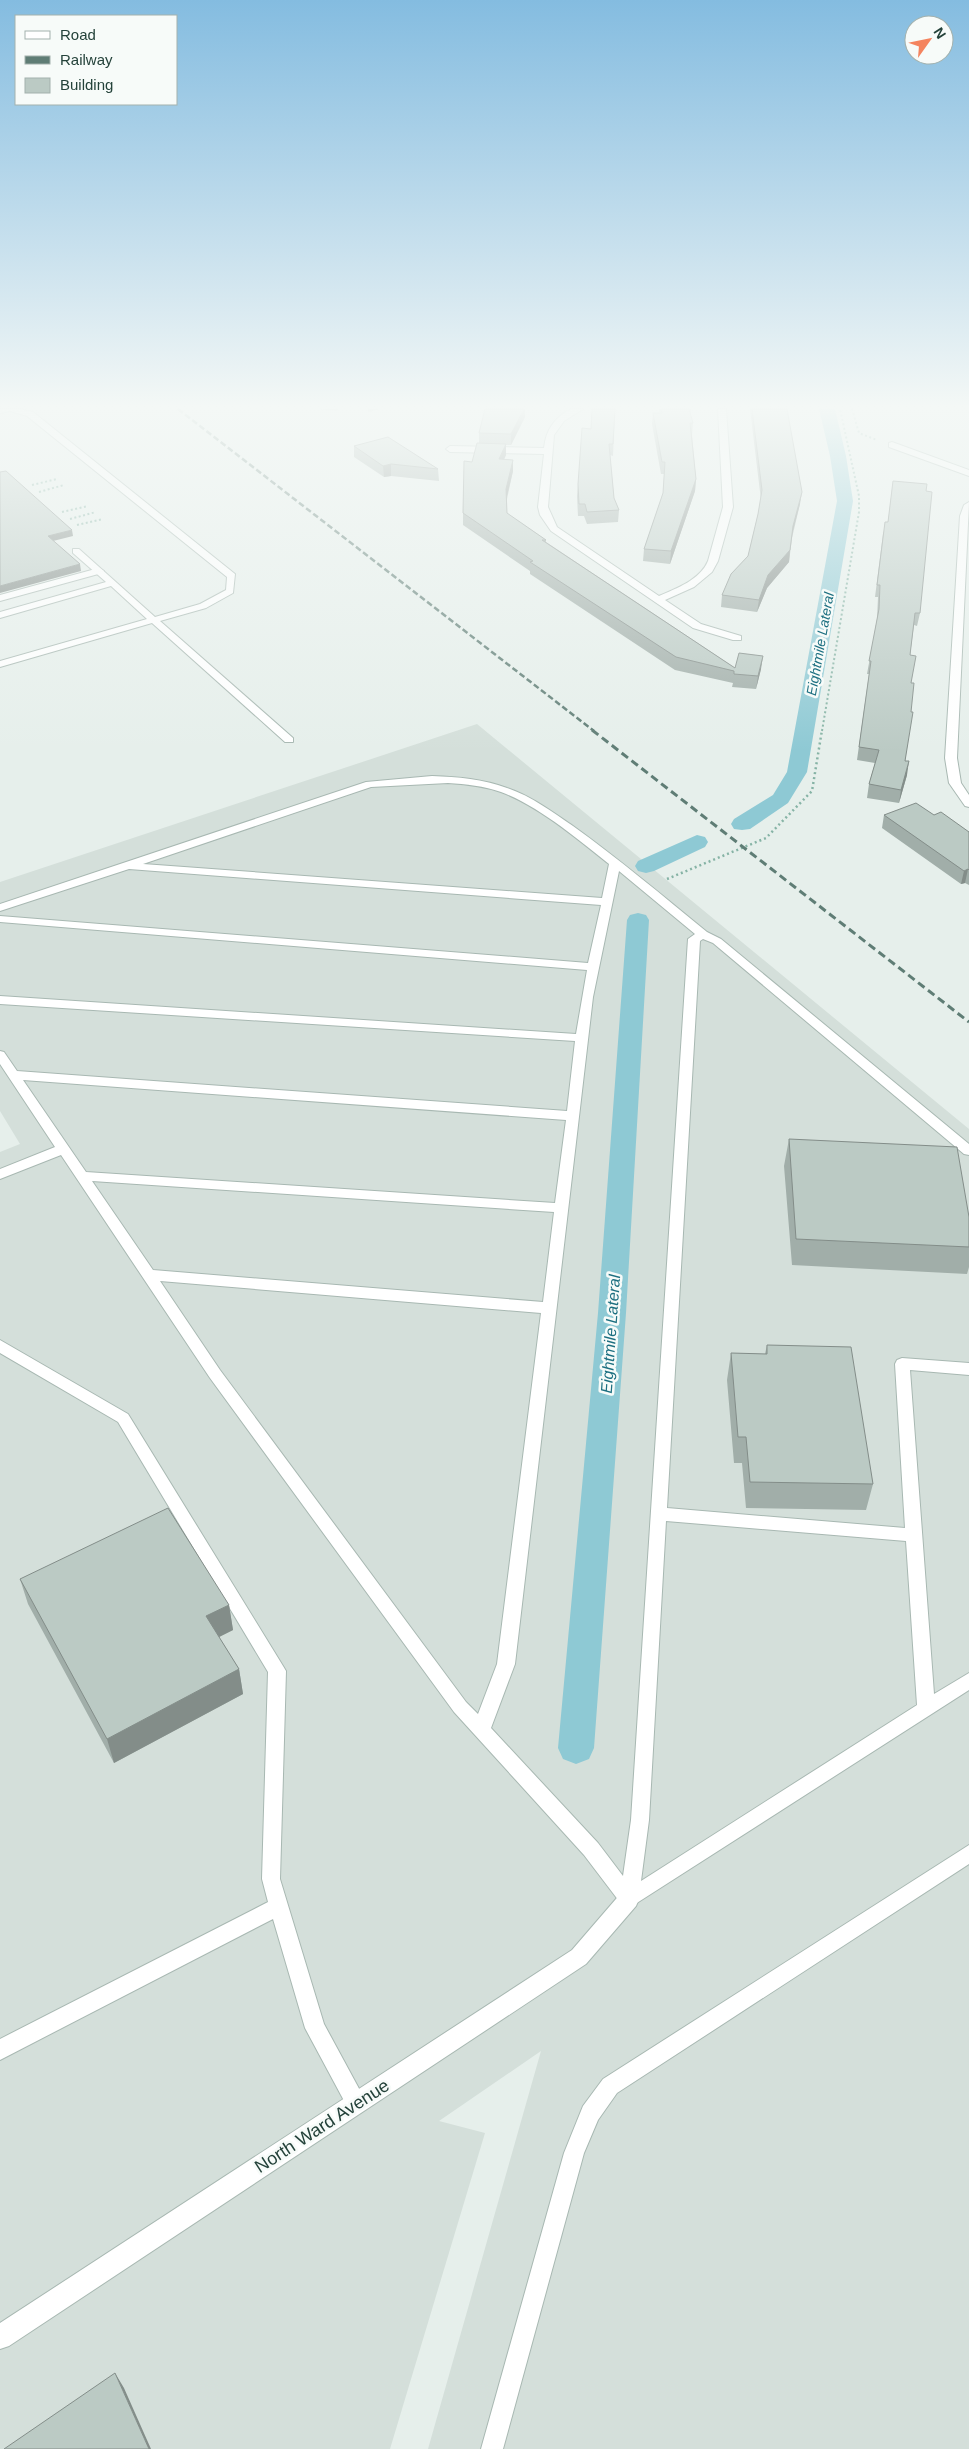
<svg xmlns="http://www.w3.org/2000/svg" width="969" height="2449" viewBox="0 0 969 2449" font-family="Helvetica,sans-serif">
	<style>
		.built { fill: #d4dfda }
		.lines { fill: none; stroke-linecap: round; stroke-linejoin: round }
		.canal { fill: #8ec9d4; fill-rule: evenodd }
		.lane-casing { stroke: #a8b8b2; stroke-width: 2 }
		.street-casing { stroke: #a8b8b2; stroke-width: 2 }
		.path-far1 { stroke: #86b3a5; stroke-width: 2; stroke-dasharray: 2 2.5; stroke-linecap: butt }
		.path { stroke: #86b3a5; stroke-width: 2.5; stroke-dasharray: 2 3; stroke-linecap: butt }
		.lane { fill: #fff; fill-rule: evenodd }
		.street { fill: #fff; fill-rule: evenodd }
		.rail-far1 { stroke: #5f7d75; stroke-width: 2.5; stroke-dasharray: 6 3; stroke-linecap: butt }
		.rail { stroke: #5f7d75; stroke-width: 3; stroke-dasharray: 8 4.5; stroke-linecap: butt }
		.wall { fill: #a1aea9 }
		.shaded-wall { fill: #838d89 }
		.building { fill: #bbcac4; stroke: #838d89 }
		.labels { text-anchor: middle; stroke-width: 5; stroke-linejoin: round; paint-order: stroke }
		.far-water-label { font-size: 14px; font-style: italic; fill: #1c6f80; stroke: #f7fbf9 }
		.water-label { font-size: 16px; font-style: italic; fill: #1c6f80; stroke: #f7fbf9 }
		.near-street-label { font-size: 18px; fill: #24423a; stroke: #f7fbf9 }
	</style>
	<rect width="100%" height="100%" fill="#e6efeb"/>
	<path class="built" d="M477 724 969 1129V2449H428L541 2051 439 2121 485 2133 390 2449H0V1152L20 1144 0 1111V882Z"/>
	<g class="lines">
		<path class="canal" d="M819 409H835L846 456 853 501 807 772 788 803 750 829 742 830 734 829 731 824 734 819 773 795 787 772 837 501 830 456Z
			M697 835 705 837 708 842 705 847 654 871 646 873 638 871 635 866 638 861Z
			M638 913 646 915 649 920 626 1313 594 1748 589 1759 576 1764 563 1759 558 1748 598 1313 627 920 630 915Z"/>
		<defs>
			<path id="lane" d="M0 409H19L33 412 235 574 233 593 206 608 160 621 293 738V742H285L152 623 0 667V661L147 619 111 586 0 618V612L106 582 73 553V549H79L155 617 200 604 226 590 227 577 27 416 10 411 0 413Z
				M432 776C458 777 483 779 507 788 531 796 552 812 573 826 619 859 663 896 707 932L721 939 969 1144V1155L964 1154 713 943 703 939 700 941 667 1508 905 1528 895 1364 897 1360 902 1358 969 1363V1375L910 1370 934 1694 969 1673V1690L629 1908 622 1905 584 1855 454 1712 210 1378 61 1155 0 1179V1169L55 1147 0 1064V1051L4 1052 17 1071 567 1111 575 1041 0 1004V996L576 1034 587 970 0 922V916L588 963 601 905 129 869 0 911V904L366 782ZM448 783C466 784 484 786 501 792 540 807 576 838 609 864L602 898 143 864 371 787ZM619 871 695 934 688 939 631 1820 623 1876 598 1843 491 1728 515 1664 593 997ZM23 1080 566 1120 555 1203 86 1172ZM92 1181 554 1212 543 1302 153 1270ZM160 1281 541 1313 497 1664 478 1714 466 1702 220 1370ZM666 1521 906 1541 917 1705 641 1881 649 1820Z
				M0 1340 128 1414 283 1666 286 1671 280 1879 324 2024 363 2096 366 2103 363 2110 356 2113 349 2110 305 2028 273 1919 0 2060V2039L268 1902 262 1879 268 1672 118 1422 0 1353Z
				M969 1845V1864L617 2093 598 2120 584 2153 503 2449H481L564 2153 583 2106 603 2079Z"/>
			<path id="street" d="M571 409H583L564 421 554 435 548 507 557 527 659 596C677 588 700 580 708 561L723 507 718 409H726L733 507 718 561 712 572 694 587 665 600 701 624 741 636V640H733L693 628 551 531 540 515 538 507 544 454 450 452 446 449 450 446 544 448C546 430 554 418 571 409Z
				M892 442 969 470V476L889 447V443Z
				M969 502 957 758 961 783 969 795V807L965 806 949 783 945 758 960 516 964 505Z
				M99 568 104 571 102 573 0 601V595Z
				M629 1889 636 1892 639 1899 636 1906 586 1964 9 2346 0 2349V2323L572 1950 622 1892Z"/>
		</defs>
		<use href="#lane" class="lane-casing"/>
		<use href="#street" class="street-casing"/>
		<path class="path-far1" d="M852 409 859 433 877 440
			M32 485 57 479
			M39 492 64 485
			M62 512 88 506
			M70 519 96 512
			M77 525 103 519
			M822 731 859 512V496L840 409"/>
		<path class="path" d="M667 879 766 838 812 791 822 730"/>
		<use href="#lane" class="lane"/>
		<use href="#street" class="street"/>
		<path class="rail-far1" d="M178 409 594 731"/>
		<path class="rail" d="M592 730 969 1022"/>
	</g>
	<path class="wall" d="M316 409H338L337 411Z
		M485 409H525V417L511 445H506V455L504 459 513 460V471L507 499V513L546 540V542L735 668 761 669 756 689 732 687 733 683 675 670 530 574V571L463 525V513L472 462 479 443V433Z
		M615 409 613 456 610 455 614 498 619 510 618 522 587 524 584 516H578L577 496 578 484 591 429Z
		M659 409H691L690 413 693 423 692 435 696 479 695 491 670 564 643 561 644 549 663 493 664 474H661L652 424 653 413H659Z
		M750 409H787L800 504 792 538 789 562 767 588 757 612 721 607 722 595 748 556 758 514 761 500Z
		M354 446 438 469 439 481 391 476 384 477 354 457Z
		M893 481 920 613 917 626 914 625 910 655 911 683 905 761 907 775 899 803 867 798 869 784 875 763 857 760 869 674H867L877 619 878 597H875L883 534 888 522Z
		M884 815H934L969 832V885L965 883 961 884 882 828Z
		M789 1139 969 1217V1267L967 1274 792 1265 784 1166Z
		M767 1345 873 1484 866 1510 746 1508 742 1463H734L727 1380 731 1353 765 1354Z
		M20 1579 229 1605 233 1630 219 1637 239 1669 243 1694 114 1763 28 1604Z"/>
	<path class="shaded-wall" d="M368 409H380L368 412Z
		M524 409H525V417L511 445V434Z
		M506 444V455L499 471V459Z
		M513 460V471L506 500V489Z
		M391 464V476L384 477 383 466Z
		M696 479 695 491 670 564 671 551Z
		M802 492 800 504 791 538 793 526Z
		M72 530 73 536 49 542 48 536Z
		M790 550 789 562 767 588 757 612 759 600 768 575Z
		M80 564 81 571 0 593V586Z
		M763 656 761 669 756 689 758 676Z
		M909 761 907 775 899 803 901 790Z
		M968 869 965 883 961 884 964 871Z
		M229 1605 233 1630 211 1641 206 1616Z
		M239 1669 243 1694 114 1763 107 1739Z
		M115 2373 124 2388 151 2449H149Z"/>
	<path class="building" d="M485 409H524L511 434 479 433Z
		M592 409H615L613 444H609L614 498 619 510 587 512 585 504H579L578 484 582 428 591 429Z
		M661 409H689L693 423H690L696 479 671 551 644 549 663 493 665 462H662L653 413H662Z
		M752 409H787L802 492 793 526 790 550 768 575 759 600 722 595 731 574 748 556 758 514 762 490Z
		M388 437 438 469 391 464 383 466 354 446Z
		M477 443 506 444 499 459 513 460 506 489 507 513 546 540H542L735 668 739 653 763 656 758 676 734 674V671L676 657 530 562 533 561 463 513 464 461 472 462Z
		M6 471 72 530 48 536 80 564 0 586V472Z
		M893 481 927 484 926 491 932 492 920 613H915L910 655 916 656 911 683H914L911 712H913L905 761H909L901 790 869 784 879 750 859 747 871 661H869L879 609 880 585H877L885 522H888Z
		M916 803 934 815 941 812 969 832V870L968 869 964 871 884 815Z
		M789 1139 957 1147 969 1217V1247L796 1239Z
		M767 1345 851 1347 873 1484 750 1482 746 1437H738L731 1353 767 1354Z
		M168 1508 229 1605 206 1616 239 1669 107 1739 20 1579Z
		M115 2373 149 2449H4Z"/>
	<linearGradient id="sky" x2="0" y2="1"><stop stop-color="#84bce0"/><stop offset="0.54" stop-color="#f4f8f6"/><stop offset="1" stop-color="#f4f8f6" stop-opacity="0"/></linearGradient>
	<rect width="969" height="752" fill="url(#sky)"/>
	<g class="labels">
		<g class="far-water-label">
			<text transform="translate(820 644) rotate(-80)" y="5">Eightmile Lateral</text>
		</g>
		<g class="water-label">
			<text transform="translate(610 1334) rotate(-86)" y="6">Eightmile Lateral</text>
		</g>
		<g class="near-street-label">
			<text transform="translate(322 2126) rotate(-33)" y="6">North Ward Avenue</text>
		</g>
	</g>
	<rect x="15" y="15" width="162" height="90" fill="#f7fbf9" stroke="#a3b1ad"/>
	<rect x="25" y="31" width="25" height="8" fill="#ffffff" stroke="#a3b1ad"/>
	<text x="60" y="40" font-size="15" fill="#24423a">Road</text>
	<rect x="25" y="56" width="25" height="8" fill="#5f7d75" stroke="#a3b1ad"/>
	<text x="60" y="65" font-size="15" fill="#24423a">Railway</text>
	<rect x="25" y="78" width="25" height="15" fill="#bbcac4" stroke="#a3b1ad"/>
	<text x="60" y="90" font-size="15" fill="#24423a">Building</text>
	<g transform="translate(929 40) rotate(57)"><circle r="24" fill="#f7fbf9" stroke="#a3b1ad"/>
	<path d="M0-4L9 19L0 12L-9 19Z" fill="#f4845f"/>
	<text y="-8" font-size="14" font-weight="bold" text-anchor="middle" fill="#24423a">N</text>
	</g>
</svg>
